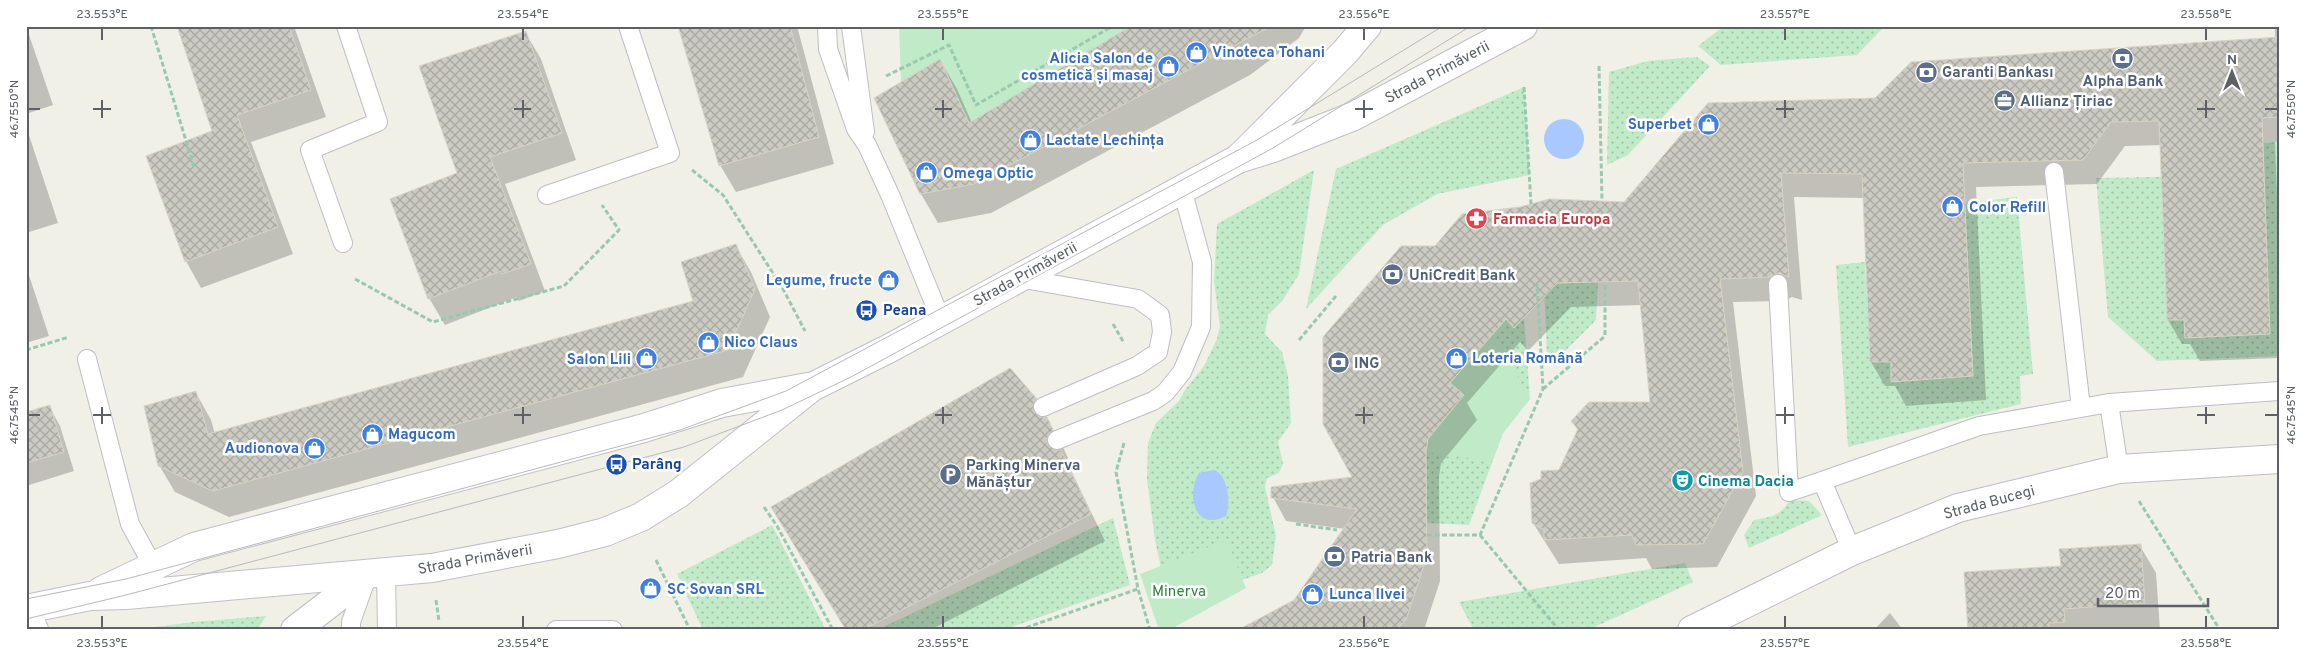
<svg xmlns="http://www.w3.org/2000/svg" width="2305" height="656" viewBox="0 0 2305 656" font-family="Overpass,sans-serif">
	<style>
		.grass { fill: url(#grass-dots) }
		.green { fill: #c1eac9 }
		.water { fill: #a8c8ff }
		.shadow { fill: #0003 }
		.building { fill: url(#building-cross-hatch); stroke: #d6d4c4 }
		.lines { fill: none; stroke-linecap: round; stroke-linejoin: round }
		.lane-casing { stroke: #bdbec5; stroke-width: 20 }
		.street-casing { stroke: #bdbec5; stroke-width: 30 }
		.secondary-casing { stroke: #bec0c8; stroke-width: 30 }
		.path { stroke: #98c9af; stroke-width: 3; stroke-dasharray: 5 2.5; stroke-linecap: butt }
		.lane { stroke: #fff; stroke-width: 18 }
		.street { stroke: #fff; stroke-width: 28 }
		.secondary { stroke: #fff; stroke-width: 28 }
		.tram { stroke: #b9b9ba; stroke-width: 1 }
		.ticks { fill: none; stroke: #5d6067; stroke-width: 2 }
		.labels { text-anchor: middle; stroke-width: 5; stroke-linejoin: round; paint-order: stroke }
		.shop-label { font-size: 15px; font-weight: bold; fill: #366cbe; stroke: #fff; text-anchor: start }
		.street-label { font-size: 15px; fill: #5d6067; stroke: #fff }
		.service-label { font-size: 15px; font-weight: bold; fill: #4e5e75; stroke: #fff; text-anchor: start }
		.health-label { font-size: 15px; font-weight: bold; fill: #be3a42; stroke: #fff; text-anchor: start }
		.transit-label { font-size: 15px; font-weight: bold; fill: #164399; stroke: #fff; text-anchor: start }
		.culture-label { font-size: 15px; font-weight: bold; fill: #0d838f; stroke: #fff; text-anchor: start }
		.park-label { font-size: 15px; fill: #2e8543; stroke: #fff }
		.neatline { fill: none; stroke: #5d6067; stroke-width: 2 }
		.ticks-label { font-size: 12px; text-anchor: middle; fill: #5d6067 }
	</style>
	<defs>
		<pattern id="grass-dots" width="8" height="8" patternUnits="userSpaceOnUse" patternTransform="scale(1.25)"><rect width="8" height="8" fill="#c1eac9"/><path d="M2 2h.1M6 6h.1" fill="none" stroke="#a0c1a7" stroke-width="1.8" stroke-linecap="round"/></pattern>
		<pattern id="building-cross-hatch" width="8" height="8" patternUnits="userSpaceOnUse" patternTransform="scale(1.25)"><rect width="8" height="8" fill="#cccbc2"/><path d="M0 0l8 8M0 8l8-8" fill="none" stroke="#a9a8a1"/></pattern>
	</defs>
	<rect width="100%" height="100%" fill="#f1f0e6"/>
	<path class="grass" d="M1724 26H1885L1857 55 1721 65 1698 46Z
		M1697 57 1710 66 1628 155 1607 165 1609 72 1648 61Z
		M1524 87 1530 175 1437 194 1383 225 1306 309 1336 169Z
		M2279 142V356L2157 361 2108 317 2096 178 2161 177 2167 320H2184L2185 337 2269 334 2263 143Z
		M1314 170 1299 274 1283 300 1268 315 1265 334 1282 352 1288 376 1291 423 1278 442 1283 464 1279 473 1267 478 1265 487 1276 536 1272 565 1262 573 1228 585 1161 568 1155 540 1147 479 1148 443 1156 423 1179 401 1185 390 1204 366 1217 339 1220 326 1214 282 1217 224Z
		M2017 197 2033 374 2020 376 2021 404 1848 447 1836 265 1865 262 1870 362H1891L1892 382 1973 376 1965 203Z
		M1598 282 1596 320 1554 362 1547 357 1544 284Z
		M1524 317 1530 399 1503 433 1469 525 1427 523 1426 452 1432 408 1450 383 1506 319 1514 328Z
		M1790 500 1809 501 1822 515 1749 548 1744 535 1754 520C1772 517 1780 516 1790 500Z
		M1113 518 1130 585 1003 630H877Z
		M772 525 826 630H703L677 574Z
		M1685 563 1693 582 1588 630H1474L1459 602Z
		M266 616 257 630H131L194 622Z"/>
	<path class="green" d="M899 26H1131L969 123 941 60 901 82Z
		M1494 333 1530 399 1503 433 1492 461 1426 452 1432 408 1446 417 1464 395 1450 383Z
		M1227 540 1246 588 1169 630H1159L1140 574Z"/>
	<path class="water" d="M1544 139a20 20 0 1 1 40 0a20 20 0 1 1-40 0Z
		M1214 470C1228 475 1231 503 1226 516 1194 533 1186 493 1199 473Z"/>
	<path class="shadow" d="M26 26 53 105 26 114Z
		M179 26H294L326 117 251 142 293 254 201 288 186 261 214 132Z
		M679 26H797L834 164 736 192 720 165Z
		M1134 26H1306L1299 38 1250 75 991 213 938 223 921 194 940 60 957 89 972 123Z
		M2275 26H2279V142H2275L2279 250V358L2200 361 2190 344H2182L2168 320 2162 145 2125 146 2097 184 1976 187 1986 400 1906 406 1895 386H1885L1871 362 1864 198 1794 197 1802 300 1792 297 1784 301 1733 302 1756 496 1717 567 1652 569 1646 558 1559 564 1533 523 1578 431 1573 421 1652 404 1642 305 1571 307 1528 351 1520 342 1467 403 1477 420 1441 463 1439 477 1440 581 1424 630H1241L1295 601 1345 529 1286 521 1273 497 1354 479 1436 248 1625 204 1876 99 2275 38Z
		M525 32 541 59 576 160 505 184 545 291 519 301 517 297 445 325 429 298 458 174Z
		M26 126 58 223 26 233Z
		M735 245 751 272 770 317 743 377 229 517 175 492 159 465 196 393 211 420 215 434 695 302Z
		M26 266 49 336 26 343Z
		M1036 400 1062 445 1068 458 1066 460 1105 541 930 630H847Z
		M49 406 60 426 74 471 26 486V413Z
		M2140 546 2156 573 2160 630H1969Z
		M1890 613 1903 630H1874Z"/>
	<path class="building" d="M177 26H289L311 90 237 115 278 227 185 262 146 156 212 131Z
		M678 26H790L819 137 719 166Z
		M1131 26H1271L974 184 920 194 874 98 940 59 969 123Z
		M526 31 562 133 490 157 531 264 502 274 501 271 428 299 390 199 457 173 419 66Z
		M2279 37V117L2262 118 2270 334 2185 338 2184 320H2167L2159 121 2111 122 2083 160 1963 163 1973 376 1891 382V362H1870L1862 174 1781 173 1789 277 1778 273 1770 277 1720 279 1743 472 1703 544 1636 545 1632 535 1544 540V530L1532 523 1530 483 1541 479V471L1559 470 1578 429 1571 421 1589 402H1650L1638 281 1557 283 1514 328 1506 319 1450 383 1464 395 1428 439 1426 452 1427 556 1406 620 1396 630H1238L1294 600 1357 509 1271 498V487L1352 477 1323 424V337L1401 246H1435L1462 214 1520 207 1549 199 1624 202 1708 103 1875 98 1911 62Z
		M736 244 755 289 728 350 213 491 158 466 144 406 196 391 208 434 693 301 681 262Z
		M1010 368 1037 399 1033 405 1034 412 1041 417H1047L1053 430 1047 438V444L1055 450H1061L1091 514 862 630H846L771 507Z
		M50 405 64 452 26 463V412Z
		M2141 544 2145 603 2064 609 2065 622 2049 623V630H1968L1964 572 2061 566 2059 549Z"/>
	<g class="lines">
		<defs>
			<path id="lane" d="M827 26 828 49 856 129 867 145 891 197 941 320
				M851 26 865 132
				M2054 172 2081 408
				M547 195 670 153 628 26
				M343 243 310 150 378 122 346 26
				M1018 278 1138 299 1160 315 1162 332 1158 352 1137 366 1043 407
				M1778 284 1789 492 1822 481
				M87 359 130 524 153 566
				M2109 403 2119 469
				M1057 440 1153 401 1165 393 1182 372 1201 327 1202 262 1182 189
				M1852 551 1822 481 1979 426 2109 403 2279 391
				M386 572 387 630
				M351 630V622L368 574
				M556 630H613"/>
			<path id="street" d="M26 611 34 630
				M295 630 368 574
				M1692 630 1852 551 1958 508 2119 469 2279 459"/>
			<path id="secondary" d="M1239 158 1345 52 1367 26
				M101 591 194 547 644 428 722 403 808 387
				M26 609 90 596 126 595 432 568 558 544 605 532 641 517 678 494 812 387 890 348 1238 159 1273 148 1354 116 1523 26"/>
		</defs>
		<use href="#lane" class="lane-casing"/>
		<use href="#street" class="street-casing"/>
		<use href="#secondary" class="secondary-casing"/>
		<path class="path" d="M151 26 194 167
			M1599 66 1602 201
			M886 76 949 45 976 105 1113 26
			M1524 87 1531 204
			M692 170 723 195 783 289 805 331
			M355 279 433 322 564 286 619 230 602 205
			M1113 324 1124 343
			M1299 340 1336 296
			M26 350 69 337
			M1543 389 1605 336V282
			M1124 443 1116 472 1138 589 1150 630
			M2139 501 2220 630
			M764 507 777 526 833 630
			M1296 524 1337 530
			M1427 535H1480L1543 389 1537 284
			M1480 535 1559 630
			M656 560 690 630
			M436 600 439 621
			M1019 630 1138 589"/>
		<use href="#lane" class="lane"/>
		<use href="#street" class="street"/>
		<use href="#secondary" class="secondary"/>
		<path class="tram" d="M26 599 126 579 680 430 786 391 1257 140 1443 26
			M26 619 126 595 684 447 782 410 851 377 1273 148 1471 26"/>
	</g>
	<path class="ticks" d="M102 28V40M523 28V40M943 28V40M1364 28V40M1785 28V40M2206 28V40M102 100V118M523 100V118M943 100V118M1364 100V118M1785 100V118M2206 100V118M28 109H40M93 109H111M514 109H531M935 109H952M1355 109H1373M1776 109H1794M2197 109H2215M2265 109H2278M102 407V424M523 407V424M943 407V424M1364 407V424M1785 407V424M2206 407V424M28 415H40M93 415H111M514 415H531M935 415H952M1355 415H1373M1776 415H1794M2197 415H2215M2265 415H2278M102 616V628M523 616V628M943 616V628M1364 616V628M1785 616V628M2206 616V628"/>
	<defs>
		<symbol id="shop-disc" viewBox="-11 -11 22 22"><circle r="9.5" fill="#3f7fe0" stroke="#fff"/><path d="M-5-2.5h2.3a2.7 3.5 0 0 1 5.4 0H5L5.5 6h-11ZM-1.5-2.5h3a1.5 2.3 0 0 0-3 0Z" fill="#fff"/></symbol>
		<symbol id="bank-disc" viewBox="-11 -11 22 22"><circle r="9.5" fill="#5c6f8a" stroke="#fff"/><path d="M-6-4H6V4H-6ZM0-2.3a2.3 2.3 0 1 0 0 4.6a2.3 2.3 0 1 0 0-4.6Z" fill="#fff"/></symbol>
		<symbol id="office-disc" viewBox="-11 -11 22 22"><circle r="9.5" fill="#5c6f8a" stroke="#fff"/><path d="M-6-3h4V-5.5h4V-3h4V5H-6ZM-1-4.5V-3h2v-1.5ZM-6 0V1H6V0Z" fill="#fff"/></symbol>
		<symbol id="pharmacy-disc" viewBox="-11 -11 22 22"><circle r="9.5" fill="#e0444e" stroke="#fff"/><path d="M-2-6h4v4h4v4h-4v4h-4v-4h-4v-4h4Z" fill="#fff"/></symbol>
		<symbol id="bus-disc" viewBox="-11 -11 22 22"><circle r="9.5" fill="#1a4fb4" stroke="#fff"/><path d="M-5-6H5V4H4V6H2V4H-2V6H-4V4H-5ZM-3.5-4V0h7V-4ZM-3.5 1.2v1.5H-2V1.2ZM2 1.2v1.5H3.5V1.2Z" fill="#fff"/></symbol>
		<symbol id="parking-disc" viewBox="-11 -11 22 22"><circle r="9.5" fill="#5c6f8a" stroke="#fff"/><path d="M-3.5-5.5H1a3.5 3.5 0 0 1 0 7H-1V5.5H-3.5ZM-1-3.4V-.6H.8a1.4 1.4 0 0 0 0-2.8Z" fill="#fff"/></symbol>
		<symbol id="theatre-disc" viewBox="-11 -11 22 22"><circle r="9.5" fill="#0f9aa8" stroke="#fff"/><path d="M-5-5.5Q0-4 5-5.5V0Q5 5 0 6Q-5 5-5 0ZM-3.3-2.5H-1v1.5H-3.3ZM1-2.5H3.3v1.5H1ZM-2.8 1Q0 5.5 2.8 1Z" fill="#fff"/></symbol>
	</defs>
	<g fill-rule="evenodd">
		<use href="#shop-disc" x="1184" y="40" width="25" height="25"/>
		<use href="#bank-disc" x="2110" y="46" width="25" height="25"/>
		<use href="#shop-disc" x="1156" y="54" width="25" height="25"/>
		<use href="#bank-disc" x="1914" y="60" width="25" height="25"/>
		<use href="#office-disc" x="1992" y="88" width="25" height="25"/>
		<use href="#shop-disc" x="1696" y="112" width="25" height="25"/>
		<use href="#shop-disc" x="1018" y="128" width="25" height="25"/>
		<use href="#shop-disc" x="914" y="160" width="25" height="25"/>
		<use href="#shop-disc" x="1940" y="194" width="25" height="25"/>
		<use href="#pharmacy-disc" x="1464" y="206" width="25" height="25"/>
		<use href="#bank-disc" x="1380" y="262" width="25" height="25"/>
		<use href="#shop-disc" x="876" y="268" width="25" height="25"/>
		<use href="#bus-disc" x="854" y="298" width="25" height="25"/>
		<use href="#shop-disc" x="696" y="330" width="25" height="25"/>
		<use href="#shop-disc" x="1444" y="346" width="25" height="25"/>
		<use href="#shop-disc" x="634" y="346" width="25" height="25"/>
		<use href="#bank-disc" x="1326" y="350" width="25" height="25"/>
		<use href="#shop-disc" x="360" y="422" width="25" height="25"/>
		<use href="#shop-disc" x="302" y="436" width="25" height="25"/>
		<use href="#bus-disc" x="604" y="452" width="25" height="25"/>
		<use href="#parking-disc" x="938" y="462" width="25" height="25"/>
		<use href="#theatre-disc" x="1670" y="468" width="25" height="25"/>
		<use href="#bank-disc" x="1322" y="544" width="25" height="25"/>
		<use href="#shop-disc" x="638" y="576" width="25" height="25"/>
		<use href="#shop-disc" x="1300" y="582" width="25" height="25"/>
	</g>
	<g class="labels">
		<g class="shop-label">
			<text x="1212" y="57">Vinoteca Tohani</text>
			<text x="1153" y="63" text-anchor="end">Alicia Salon de<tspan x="1153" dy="17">cosmetică și masaj</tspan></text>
			<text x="1692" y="129" text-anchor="end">Superbet</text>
			<text x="1046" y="145">Lactate Lechința</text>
			<text x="943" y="178">Omega Optic</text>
			<text x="1969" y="212">Color Refill</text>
			<text x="872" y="285" text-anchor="end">Legume, fructe</text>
			<text x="724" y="347">Nico Claus</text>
			<text x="1472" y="363">Loteria Română</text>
			<text x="631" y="364" text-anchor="end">Salon Lili</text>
			<text x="388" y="439">Magucom</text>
			<text x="299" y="453" text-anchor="end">Audionova</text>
			<text x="667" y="594">SC Sovan SRL</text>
			<text x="1329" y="599">Lunca Ilvei</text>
		</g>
		<g class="street-label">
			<text transform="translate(1437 72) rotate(-28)" y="5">Strada Primăverii</text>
			<text transform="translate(1025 274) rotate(-29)" y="5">Strada Primăverii</text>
			<text transform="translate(1989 502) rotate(-15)" y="5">Strada Bucegi</text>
			<text transform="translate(475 559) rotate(-10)" y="5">Strada Primăverii</text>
		</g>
		<g class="service-label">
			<text x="1942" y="77">Garanti Bankası</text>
			<text x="2123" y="86" text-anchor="middle">Alpha Bank</text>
			<text x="2020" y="106">Allianz Țiriac</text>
			<text x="1409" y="280">UniCredit Bank</text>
			<text x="1354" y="368">ING</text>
			<text x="966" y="470">Parking Minerva<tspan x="966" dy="17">Mănăștur</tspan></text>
			<text x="1351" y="562">Patria Bank</text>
		</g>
		<g class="health-label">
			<text x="1493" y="224">Farmacia Europa</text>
		</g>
		<g class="transit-label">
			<text x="883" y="315">Peana</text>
			<text x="632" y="469">Parâng</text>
		</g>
		<g class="culture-label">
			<text x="1698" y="486">Cinema Dacia</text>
		</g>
		<g class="park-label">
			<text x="1179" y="596">Minerva</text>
		</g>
	</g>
	<rect width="2305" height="656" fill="none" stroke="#ffffff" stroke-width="55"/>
	<g transform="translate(2232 72)" stroke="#ffffff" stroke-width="4" paint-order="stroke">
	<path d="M0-4L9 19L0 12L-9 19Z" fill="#5d6067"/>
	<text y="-8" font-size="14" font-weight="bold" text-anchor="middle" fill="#5d6067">N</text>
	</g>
	<path d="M2098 598v8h110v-8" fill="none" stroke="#5d6067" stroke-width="2.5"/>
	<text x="2105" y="598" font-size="15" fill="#5d6067" stroke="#ffffff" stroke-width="4" paint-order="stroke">20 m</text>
	<rect x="28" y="28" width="2250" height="600" class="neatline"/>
	<g class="ticks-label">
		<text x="102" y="18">23.553°E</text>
		<text x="523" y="18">23.554°E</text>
		<text x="943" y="18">23.555°E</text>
		<text x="1364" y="18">23.556°E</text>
		<text x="1785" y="18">23.557°E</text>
		<text x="2206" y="18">23.558°E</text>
		<text transform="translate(14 109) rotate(-90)" y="4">46.7550°N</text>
		<text transform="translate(2291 109) rotate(-90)" y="4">46.7550°N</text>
		<text transform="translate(14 415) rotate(-90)" y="4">46.7545°N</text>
		<text transform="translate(2291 415) rotate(-90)" y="4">46.7545°N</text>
		<text x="102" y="647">23.553°E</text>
		<text x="523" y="647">23.554°E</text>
		<text x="943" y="647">23.555°E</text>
		<text x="1364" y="647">23.556°E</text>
		<text x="1785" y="647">23.557°E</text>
		<text x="2206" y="647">23.558°E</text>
	</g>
</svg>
